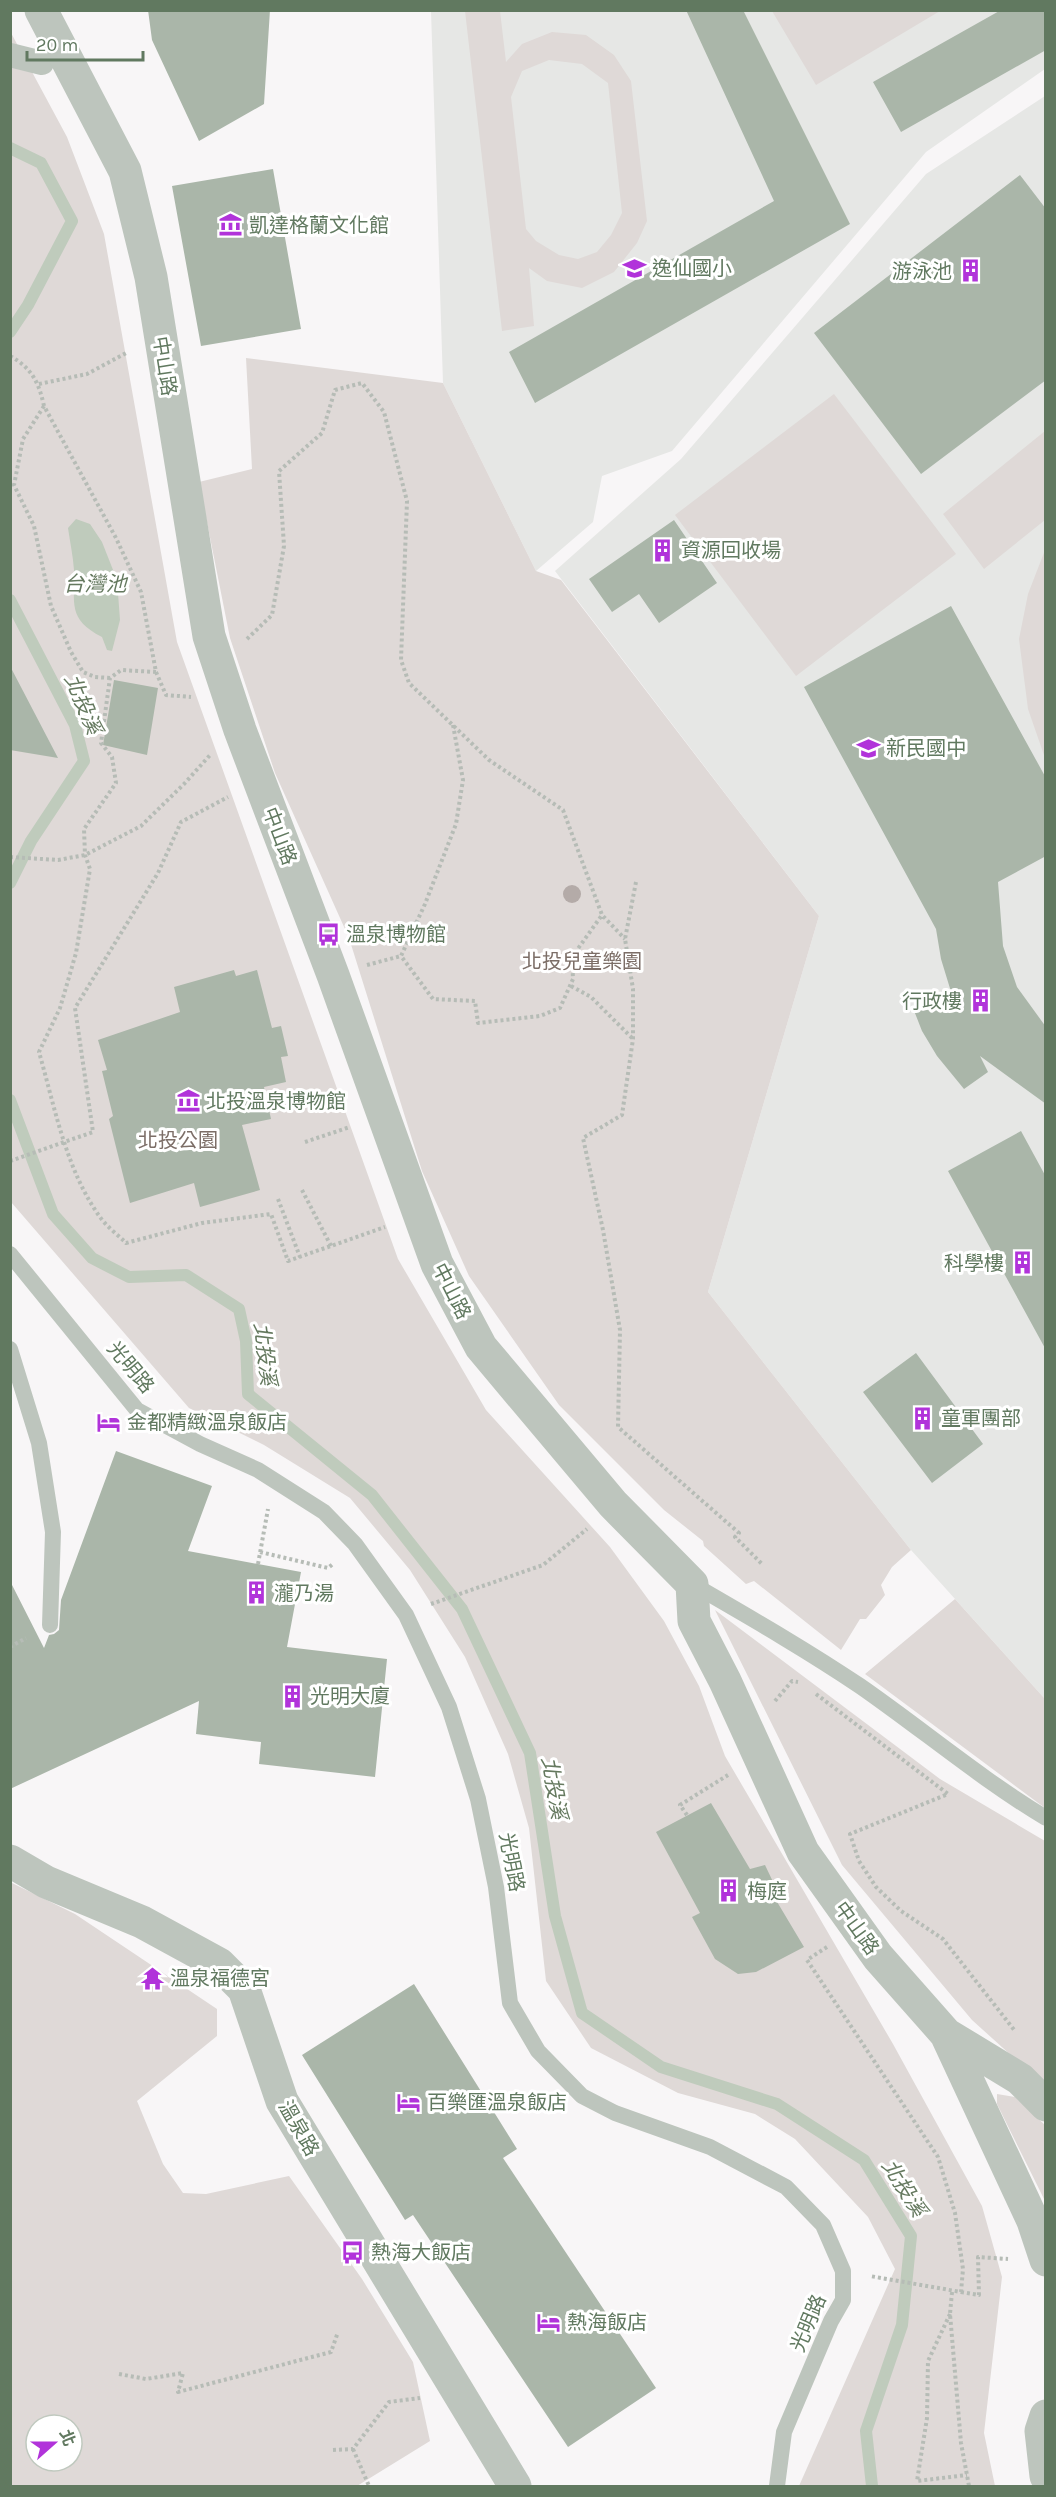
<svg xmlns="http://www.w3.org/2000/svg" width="1056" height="2497" viewBox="0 0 1056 2497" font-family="Karla,'Noto Sans TC',sans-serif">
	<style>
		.built { fill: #e6e7e5 }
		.green { fill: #dfd9d7; fill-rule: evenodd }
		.water { fill: #bfcbbc }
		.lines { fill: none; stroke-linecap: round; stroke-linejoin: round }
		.stream { stroke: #bfcbbc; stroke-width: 12 }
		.building { fill: #aab6a9 }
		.path { stroke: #b6bcb6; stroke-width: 4; stroke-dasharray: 3 3; stroke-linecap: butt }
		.service { stroke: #bdc5bd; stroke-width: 16 }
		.pedestrian { stroke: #bdc5bd; stroke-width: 24 }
		.minor { stroke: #bdc5bd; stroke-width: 33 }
		.tree { fill: #b4aba8 }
		.labels { text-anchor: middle; stroke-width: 6; stroke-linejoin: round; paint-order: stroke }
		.poi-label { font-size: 20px; fill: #617960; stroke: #fff; text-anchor: start }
		.street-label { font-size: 20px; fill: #617960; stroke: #fff }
		.park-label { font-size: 20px; fill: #7c6e67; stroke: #fff }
		.water-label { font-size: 21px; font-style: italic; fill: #65795f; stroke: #fff }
	</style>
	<rect width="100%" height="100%" fill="#f8f6f7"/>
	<path class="built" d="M431 11H1045V69L926 152 672 451 602 476 593 522 536 571 443 383Z
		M1045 96V1699L911 1550 708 1292 819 916 555 571 681 459 926 174Z"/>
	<path class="green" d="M465 11H500L506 62 522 44 552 32 586 35 614 55 631 81 647 221 637 243 614 272 582 288 547 281 529 268 534 326 502 331ZM549 60 582 64 608 83 622 213 611 235 597 252 578 259 559 255 536 241 526 229 511 97 522 71Z
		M772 11H940L816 85Z
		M10 31 67 137 104 234 177 642 398 1259 486 1410 610 1547 664 1621 699 1686 725 1756 893 2044 982 2206 1002 2277 984 2433 995 2486H799L895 2269 868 2217 795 2139 755 2114 678 2093 591 2048 546 1981 529 1828 508 1754 465 1657 410 1570 350 1498 264 1445 189 1408 11 1202Z
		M246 358 443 383 536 571 561 580 819 916 708 1292 911 1550 892 1567 881 1585 885 1595 866 1619H860L841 1650 754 1581 746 1584 704 1546 703 1541 664 1510 559 1405 469 1276 422 1171 349 938 275 773 230 638 199 482 252 469Z
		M834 394 956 554 796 676 675 515Z
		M1045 431V520L984 569 943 514Z
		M1045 550V758L1028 709 1019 639 1028 594Z
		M955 1599 1045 1699V1808L865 1674Z
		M715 1610 940 1779 1045 1841V2086L972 2020 842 1865Z
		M10 1882 75 1914 217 2009V2036L137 2101 163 2164 183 2193 206 2194 289 2176 362 2279 413 2362 430 2441 357 2486H11ZM36 2425H72V2461H36Z
		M997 2094 1015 2097 1045 2125V2201L997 2104Z"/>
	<path class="water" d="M76 519 90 524 102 542 117 580 120 620 112 651 107 650 102 637C67 619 75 604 74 570 73 556 70 542 68 528Z"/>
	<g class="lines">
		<path class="stream" d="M10 148 41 163 72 221 28 305 10 332
			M10 600 75 725 84 761 31 841 10 883
			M10 1100 53 1214 92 1258 129 1277 186 1275 239 1309 246 1341 248 1394 372 1495 462 1609 530 1753 555 1916 582 2013 661 2067 777 2104 864 2160 911 2236 902 2325 866 2431 872 2486"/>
	</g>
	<path class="building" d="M148 10H270L264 104 199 141 152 40Z
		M686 10H743L850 224 535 403 509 352 774 201Z
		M1001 10H1046V50L901 132 873 82Z
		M273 169 301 329 201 346 172 186Z
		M1020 175 1046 209V380L921 474 814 333Z
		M674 520 717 583 659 623 639 594 612 612 589 579Z
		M951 606 1046 778V856L998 882 1003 946 1017 987 1046 1027V1104L980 1056 988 1072 964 1089 937 1056 922 1031 913 1008 952 995 941 959 936 929 804 687Z
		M10 666 58 758 10 750Z
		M114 680 158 688 147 755 103 745Z
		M234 970 236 976 257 970 272 1028 281 1026 288 1056 281 1057 286 1082 264 1087 271 1119 242 1125 260 1190 200 1207 194 1183 130 1203 109 1119 113 1116 102 1071 107 1070 98 1040 180 1012 174 987Z
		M1021 1131 1046 1177V1350L948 1171Z
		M916 1353 983 1444 932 1483 863 1392Z
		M116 1451 212 1486 188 1551 301 1572 287 1647 387 1659 375 1777 259 1764 261 1742 196 1734 199 1701 10 1789V1581L44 1648 49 1635 54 1634 59 1630 61 1600Z
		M711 1803 750 1869 765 1865 775 1886 770 1890 804 1947 756 1972 738 1974 715 1959 692 1917 700 1913 656 1832Z
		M414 1984 517 2149 503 2158 656 2388 568 2447 413 2215 405 2220 302 2055Z"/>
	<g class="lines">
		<path class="path" d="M10 356C32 368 39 383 44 406L116 538 141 592 156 672 121 670 110 678 101 743 112 757 116 783 84 829 85 855 90 869 76 953 60 1008 39 1052C55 1108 66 1170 100 1217 107 1227 118 1235 126 1243L202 1223 271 1214 288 1261 385 1227
			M39 384 87 374 128 352
			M44 406 23 439 14 485 34 526 51 606 71 652 83 672 95 677 110 678
			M247 639 272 615 284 546 279 471 322 433 335 390 362 383 384 412 407 501 401 660 409 683 489 760 563 810 602 915 625 939
			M156 672 166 695 191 697
			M453 725 463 780 456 824 425 904 401 956 433 999 475 1001 478 1023 540 1016 560 1008 573 979 572 957 602 915
			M10 857 58 860 85 855 141 826 184 784 211 754
			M636 882 625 939 633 989V1039L622 1115 583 1138 603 1230 620 1330 618 1427 739 1533 735 1537 763 1565
			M367 965 401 956
			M571 986 591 997 633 1039
			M305 1142 350 1127
			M10 1161 93 1132 75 1008 158 873 181 822 228 797
			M302 1190 331 1246
			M278 1199 300 1257
			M260 1552 328 1568 334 1563
			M258 1564 268 1509
			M431 1604 543 1565 587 1529
			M10 1647 26 1638
			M816 1694 948 1794 850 1834 859 1861 876 1887 901 1911 943 1939 1015 2031
			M775 1701 792 1681 798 1682
			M687 1815 680 1805 728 1775
			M827 1947 807 1960 938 2157 955 2213 963 2269 961 2292 870 2276
			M952 2292 950 2314 961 2443 969 2486
			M961 2292 979 2295 978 2257 1008 2259
			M950 2314 928 2361 927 2418 917 2481 967 2475
			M119 2374 146 2379 183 2373 178 2392 331 2352 338 2332
			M353 2449 369 2486
			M333 2450 353 2449 389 2402 420 2398"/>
		<path class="service" d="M10 1254 137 1410 200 1444 258 1470 324 1512 355 1544 406 1615 449 1707 478 1799 496 1887 510 2003 538 2051 582 2096 615 2113 710 2147 786 2187 823 2225 843 2271V2300L831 2321 784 2432 777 2486
			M10 1349 39 1443 53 1532 50 1625
			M692 1584C749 1617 805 1649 860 1686 922 1729 981 1779 1046 1818"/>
		<path class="pedestrian" d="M10 55 42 63"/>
		<path class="minor" d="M41 10 125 171 151 277 209 636 240 730 333 975 437 1264 481 1347 613 1504 692 1584 694 1621 725 1681 803 1852 878 1957 946 2034 1033 2221 1046 2260
			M10 1861 46 1882 142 1922 219 1964 244 1989 282 2101 515 2486
			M946 2034 1020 2079 1046 2105
			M1046 2416 1041 2431 1046 2476"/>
	</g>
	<circle class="tree" cx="572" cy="894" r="9"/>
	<defs>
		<symbol id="museum-bare" viewBox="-9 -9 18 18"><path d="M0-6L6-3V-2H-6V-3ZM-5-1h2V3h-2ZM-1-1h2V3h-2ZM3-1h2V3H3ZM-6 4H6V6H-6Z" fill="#b133da" stroke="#fff" stroke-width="2.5" paint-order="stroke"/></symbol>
		<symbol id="school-bare" viewBox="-9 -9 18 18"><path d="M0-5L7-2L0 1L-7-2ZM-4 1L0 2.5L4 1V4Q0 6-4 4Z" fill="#b133da" stroke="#fff" stroke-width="2.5" paint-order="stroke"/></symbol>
		<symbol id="building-bare" viewBox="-9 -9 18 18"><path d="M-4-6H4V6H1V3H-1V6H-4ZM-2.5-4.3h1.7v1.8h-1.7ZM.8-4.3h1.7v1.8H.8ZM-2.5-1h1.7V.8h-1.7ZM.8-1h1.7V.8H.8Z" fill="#b133da" stroke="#fff" stroke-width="2.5" paint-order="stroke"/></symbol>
		<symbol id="bus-bare" viewBox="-9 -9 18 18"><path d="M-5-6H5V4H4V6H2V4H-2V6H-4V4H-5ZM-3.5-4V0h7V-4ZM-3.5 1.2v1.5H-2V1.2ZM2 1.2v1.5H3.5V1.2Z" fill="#b133da" stroke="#fff" stroke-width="2.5" paint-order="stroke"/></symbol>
		<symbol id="hotel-bare" viewBox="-9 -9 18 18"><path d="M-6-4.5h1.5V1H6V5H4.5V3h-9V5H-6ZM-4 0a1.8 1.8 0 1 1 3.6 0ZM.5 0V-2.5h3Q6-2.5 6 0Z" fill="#b133da" stroke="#fff" stroke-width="2.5" paint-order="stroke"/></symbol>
		<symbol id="temple-bare" viewBox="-9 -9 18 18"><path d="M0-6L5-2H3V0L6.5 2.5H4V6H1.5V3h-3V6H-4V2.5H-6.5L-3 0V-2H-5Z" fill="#b133da" stroke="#fff" stroke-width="2.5" paint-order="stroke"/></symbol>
	</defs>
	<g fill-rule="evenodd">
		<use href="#museum-bare" x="214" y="208" width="33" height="33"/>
		<use href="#school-bare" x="618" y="252" width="33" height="33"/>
		<use href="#building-bare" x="954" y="254" width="33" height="33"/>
		<use href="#building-bare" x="646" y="534" width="33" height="33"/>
		<use href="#school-bare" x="852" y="732" width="33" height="33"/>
		<use href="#bus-bare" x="312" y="918" width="33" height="33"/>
		<use href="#building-bare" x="964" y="984" width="33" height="33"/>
		<use href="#museum-bare" x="172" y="1084" width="33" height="33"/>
		<use href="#building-bare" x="1006" y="1246" width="33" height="33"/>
		<use href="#building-bare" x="906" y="1402" width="33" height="33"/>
		<use href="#hotel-bare" x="92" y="1406" width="33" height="33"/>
		<use href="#building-bare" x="240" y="1576" width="33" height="33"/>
		<use href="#building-bare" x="276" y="1680" width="33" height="33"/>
		<use href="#building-bare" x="712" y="1874" width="33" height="33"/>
		<use href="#temple-bare" x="136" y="1962" width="33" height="33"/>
		<use href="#hotel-bare" x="392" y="2086" width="33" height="33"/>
		<use href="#bus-bare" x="336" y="2236" width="33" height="33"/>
		<use href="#hotel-bare" x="532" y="2306" width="33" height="33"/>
	</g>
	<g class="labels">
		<g class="poi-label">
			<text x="249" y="232">凱達格蘭文化館</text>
			<text x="652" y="275">逸仙國小</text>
			<text x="952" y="278" text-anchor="end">游泳池</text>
			<text x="681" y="557">資源回收場</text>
			<text x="886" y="755">新民國中</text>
			<text x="346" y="941">溫泉博物館</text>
			<text x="962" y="1008" text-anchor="end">行政樓</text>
			<text x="206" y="1108">北投溫泉博物館</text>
			<text x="1004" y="1270" text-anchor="end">科學樓</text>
			<text x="941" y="1425">童軍團部</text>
			<text x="127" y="1429">金都精緻溫泉飯店</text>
			<text x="274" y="1600">瀧乃湯</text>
			<text x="310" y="1703">光明大廈</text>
			<text x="747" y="1898">梅庭</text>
			<text x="170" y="1985">溫泉福德宮</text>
			<text x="427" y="2109">百樂匯溫泉飯店</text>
			<text x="371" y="2259">熱海大飯店</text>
			<text x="567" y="2329">熱海飯店</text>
		</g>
		<g class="street-label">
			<text transform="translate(165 366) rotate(81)" y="7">中山路</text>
			<text transform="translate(280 836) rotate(69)" y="7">中山路</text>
			<text transform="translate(452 1291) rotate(63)" y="7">中山路</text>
			<text transform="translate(131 1367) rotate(50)" y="7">光明路</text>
			<text transform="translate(512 1862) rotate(79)" y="7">光明路</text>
			<text transform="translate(857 1928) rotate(54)" y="7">中山路</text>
			<text transform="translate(299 2128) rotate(60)" y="7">溫泉路</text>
			<text transform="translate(808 2323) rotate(-67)" y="7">光明路</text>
		</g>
		<g class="park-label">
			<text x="582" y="968">北投兒童樂園</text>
			<text x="178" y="1147">北投公園</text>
		</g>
		<g class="water-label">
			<text x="95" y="591">台灣池</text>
			<text transform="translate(83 704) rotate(67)" y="7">北投溪</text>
			<text transform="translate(265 1354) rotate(83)" y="7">北投溪</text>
			<text transform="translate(554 1788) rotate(80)" y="7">北投溪</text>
			<text transform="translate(904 2188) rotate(58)" y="7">北投溪</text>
		</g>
	</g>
	<rect width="1056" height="2497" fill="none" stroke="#617960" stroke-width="24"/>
	<g transform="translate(54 2443) rotate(69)"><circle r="28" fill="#ffffff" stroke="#c0c9bf" stroke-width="1.5"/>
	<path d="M0-4.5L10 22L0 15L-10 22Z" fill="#b133da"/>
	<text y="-9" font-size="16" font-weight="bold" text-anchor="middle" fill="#617960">北</text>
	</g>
	<path d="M27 51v9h116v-9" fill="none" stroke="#617960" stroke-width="3"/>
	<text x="36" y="51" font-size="18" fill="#617960" stroke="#ffffff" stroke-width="4.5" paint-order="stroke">20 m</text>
</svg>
